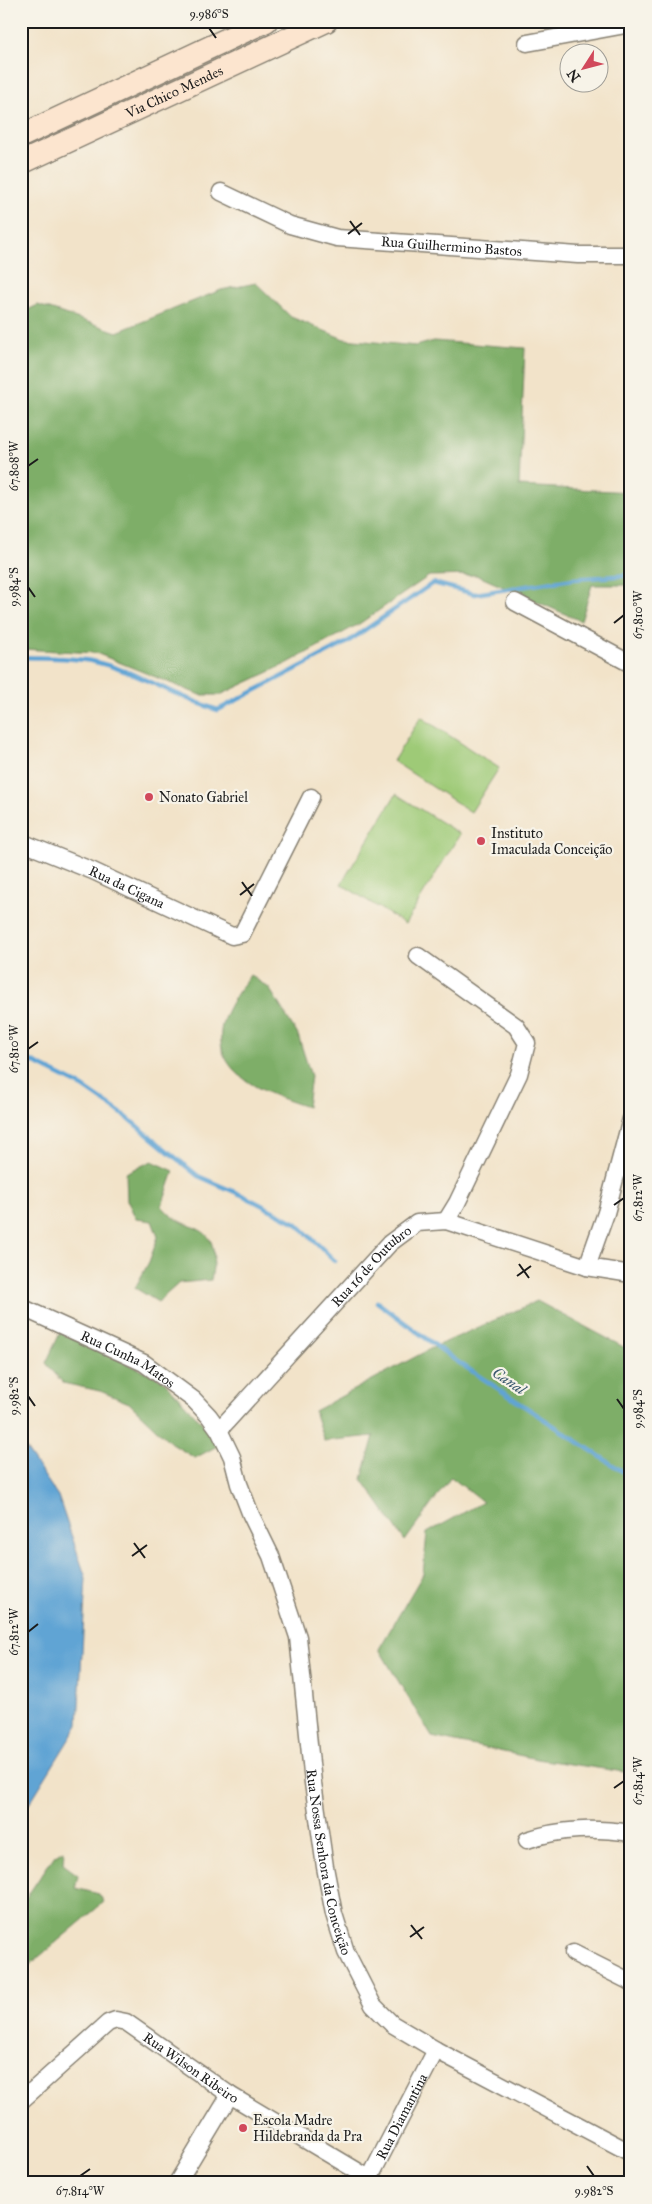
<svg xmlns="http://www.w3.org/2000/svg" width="652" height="2204" viewBox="0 0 652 2204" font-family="'IM FELL Great Primer',serif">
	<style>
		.green { fill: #9eca77; stroke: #5d734a }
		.forest { fill: #7eae68; stroke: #4d6542 }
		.water { fill: #60a4d4; stroke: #3e6078 }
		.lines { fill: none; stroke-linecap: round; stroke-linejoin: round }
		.stream { stroke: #60a4d4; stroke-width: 4.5 }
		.street-casing { stroke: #878072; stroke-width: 19 }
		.secondary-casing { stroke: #878072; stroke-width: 25 }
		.street { stroke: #fff; stroke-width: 16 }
		.secondary { stroke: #fce5cf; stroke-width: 22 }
		.ticks { fill: none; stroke: #1c1c1c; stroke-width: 2 }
		.poi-dot { fill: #d1495b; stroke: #f7f3e8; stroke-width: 2 }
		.labels { text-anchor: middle; stroke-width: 4.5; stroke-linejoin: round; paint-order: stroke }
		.street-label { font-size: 14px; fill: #1c1c1c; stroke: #f7f3e8 }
		.poi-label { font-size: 14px; fill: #1c1c1c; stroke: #f7f3e8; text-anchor: start }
		.water-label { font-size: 15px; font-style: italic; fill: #3b596f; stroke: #f7f3e8 }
		.neatline { fill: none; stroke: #1c1c1c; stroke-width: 2 }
		.ticks-label { font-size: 12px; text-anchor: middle; fill: #1c1c1c }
	</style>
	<rect width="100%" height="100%" fill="#f7f3e8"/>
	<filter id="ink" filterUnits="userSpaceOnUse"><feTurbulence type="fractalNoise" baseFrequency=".02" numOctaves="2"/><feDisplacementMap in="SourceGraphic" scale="10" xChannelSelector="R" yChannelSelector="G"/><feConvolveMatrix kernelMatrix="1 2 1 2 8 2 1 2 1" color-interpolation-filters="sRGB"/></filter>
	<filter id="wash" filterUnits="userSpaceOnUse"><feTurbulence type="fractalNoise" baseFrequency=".0096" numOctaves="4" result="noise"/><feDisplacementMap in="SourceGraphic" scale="20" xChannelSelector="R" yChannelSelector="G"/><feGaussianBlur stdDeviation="1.12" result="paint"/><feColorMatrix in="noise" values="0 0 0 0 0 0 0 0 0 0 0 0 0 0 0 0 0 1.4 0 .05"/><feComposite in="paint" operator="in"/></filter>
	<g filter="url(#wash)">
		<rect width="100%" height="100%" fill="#f2e3c9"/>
		<path class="green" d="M421 717 499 768 471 812 393 761Z
			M396 794 460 834 405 924 341 884Z"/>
		<path class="forest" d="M256 283 291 317 344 339 416 346 434 341 525 348 519 486 631 492V585H592L581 621 476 575 429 576 359 624 288 663 220 695H200L96 653 21 649V313L38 305 117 332 221 290Z
			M250 975 269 988 298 1035 311 1076 307 1107C270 1095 211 1076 222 1025 227 1006 240 990 250 975Z
			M631 1157V1217L625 1216 623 1192Z
			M152 1161 174 1171 162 1206C187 1238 224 1215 211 1280L179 1283 158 1302 135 1288 149 1262 158 1237 152 1221 136 1219 127 1200 126 1173Z
			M537 1301 631 1351V1773L537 1759 432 1737 379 1649 423 1574 427 1533 483 1502 451 1477 405 1541 362 1479 374 1436 324 1441 314 1411 430 1349Z
			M60 1333 163 1380 221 1444 195 1458 172 1444 129 1403 100 1391 63 1383 46 1363Z
			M64 1850 63 1864 78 1875 75 1888 99 1894 104 1902 21 1972V1905L55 1855Z"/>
		<path class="water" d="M21 1442 58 1496 86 1578 78 1725 21 1817Z"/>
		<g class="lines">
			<path class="stream" d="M21 657C44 658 69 657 91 661 135 670 175 697 218 710L346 643 433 583 475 594 573 579 631 575
				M21 1056 83 1087 125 1116 198 1176 244 1196 296 1223 335 1261
				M377 1302 455 1360 631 1477"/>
		</g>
	</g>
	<g filter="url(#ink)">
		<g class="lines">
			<defs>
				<g id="street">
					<path d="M527 43 631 24"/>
					<path id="s1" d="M221 192 290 225 337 238 578 255H631"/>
					<path d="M515 602 631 664"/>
					<path id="s2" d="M21 842 93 871 232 936 242 934 245 928 311 797"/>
					<path d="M418 956 516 1026 527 1043 519 1074 457 1203 446 1221"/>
					<path d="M587 1267 606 1213 631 1119"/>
					<path id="s3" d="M21 1307 144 1363 194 1400 209 1416 219 1430 232 1457 239 1484 251 1515 271 1556 298 1637 313 1783 325 1867 334 1914 346 1952 373 2005 392 2024 436 2050 631 2153"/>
					<path id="s4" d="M219 1430 390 1243 417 1223 446 1221 587 1267 631 1274"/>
					<path d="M527 1840C562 1828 594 1828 631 1833"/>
					<path d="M573 1953 631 1982"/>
					<path id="s5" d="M21 2101 108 2023 116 2020 126 2022 230 2095 369 2178"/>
					<path d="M177 2183 230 2095"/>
					<path id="s6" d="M367 2183 436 2050"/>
				</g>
				<g id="secondary">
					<path d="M21 136 266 21"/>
					<path id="s7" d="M21 163 326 21"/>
				</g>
			</defs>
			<use href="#street" class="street-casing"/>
			<use href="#secondary" class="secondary-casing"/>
			<use href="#street" class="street"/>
			<use href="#secondary" class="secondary"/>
		</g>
	</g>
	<path class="ticks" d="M209 28 216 38M350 221 360 235M348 234 362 223M28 466 38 459M28 587 35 597M614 623 624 615M242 882 252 896M240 895 254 884M28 1049 38 1042M614 1205 624 1198M519 1264 529 1278M517 1276 531 1266M28 1396 35 1406M617 1399 624 1409M134 1543 145 1558M132 1556 147 1545M28 1632 38 1624M614 1788 624 1781M411 1925 422 1939M410 1937 424 1927M587 2166 594 2176M80 2176 90 2169"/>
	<g class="poi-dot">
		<circle cx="149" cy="797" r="5"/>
		<circle cx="481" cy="841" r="5"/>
		<circle cx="243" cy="2128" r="5"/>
	</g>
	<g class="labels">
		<g class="street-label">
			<text dy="5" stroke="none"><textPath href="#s7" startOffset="169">Via Chico Mendes</textPath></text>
			<text dy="5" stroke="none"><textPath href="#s1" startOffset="240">Rua Guilhermino Bastos</textPath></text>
			<text dy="5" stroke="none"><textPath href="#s2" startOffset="115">Rua da Cigana</textPath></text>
			<text dy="5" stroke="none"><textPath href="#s4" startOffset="224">Rua 16 de Outubro</textPath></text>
			<text dy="5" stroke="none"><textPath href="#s3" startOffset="119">Rua Cunha Matos</textPath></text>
			<text dy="5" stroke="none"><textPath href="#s3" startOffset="686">Rua Nossa Senhora da Conceição</textPath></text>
			<text dy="5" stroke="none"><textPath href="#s5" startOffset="215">Rua Wilson Ribeiro</textPath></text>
			<text dy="5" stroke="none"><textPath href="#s6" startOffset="75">Rua Diamantina</textPath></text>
		</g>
		<g class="poi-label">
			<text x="159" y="802">Nonato Gabriel</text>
			<text x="491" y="838">Instituto<tspan x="491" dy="16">Imaculada Conceição</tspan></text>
			<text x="253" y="2125">Escola Madre<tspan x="253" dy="16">Hildebranda da Pra</tspan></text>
		</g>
		<g class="water-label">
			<text transform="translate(509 1381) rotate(34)" y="5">Canal</text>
		</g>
	</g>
	<rect width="652" height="2204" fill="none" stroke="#f7f3e8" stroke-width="55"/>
	<g transform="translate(584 68) rotate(234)"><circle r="24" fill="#f7f3e8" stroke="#9f9d96"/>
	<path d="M0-4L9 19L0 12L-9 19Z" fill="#d1495b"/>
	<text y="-8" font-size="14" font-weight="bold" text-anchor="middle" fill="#1c1c1c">N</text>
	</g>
	<rect x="28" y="28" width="596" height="2148" class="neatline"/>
	<g class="ticks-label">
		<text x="209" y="18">9.986°S</text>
		<text transform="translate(14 466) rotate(-90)" y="4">67.808°W</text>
		<text transform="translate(14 587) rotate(-90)" y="4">9.984°S</text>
		<text transform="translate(638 615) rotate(-90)" y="4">67.810°W</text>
		<text transform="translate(14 1049) rotate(-90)" y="4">67.810°W</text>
		<text transform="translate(638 1198) rotate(-90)" y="4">67.812°W</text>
		<text transform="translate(14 1396) rotate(-90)" y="4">9.982°S</text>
		<text transform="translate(638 1409) rotate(-90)" y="4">9.984°S</text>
		<text transform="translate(14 1632) rotate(-90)" y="4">67.812°W</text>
		<text transform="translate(638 1781) rotate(-90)" y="4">67.814°W</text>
		<text x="80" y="2195">67.814°W</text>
		<text x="594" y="2195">9.982°S</text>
	</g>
</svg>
